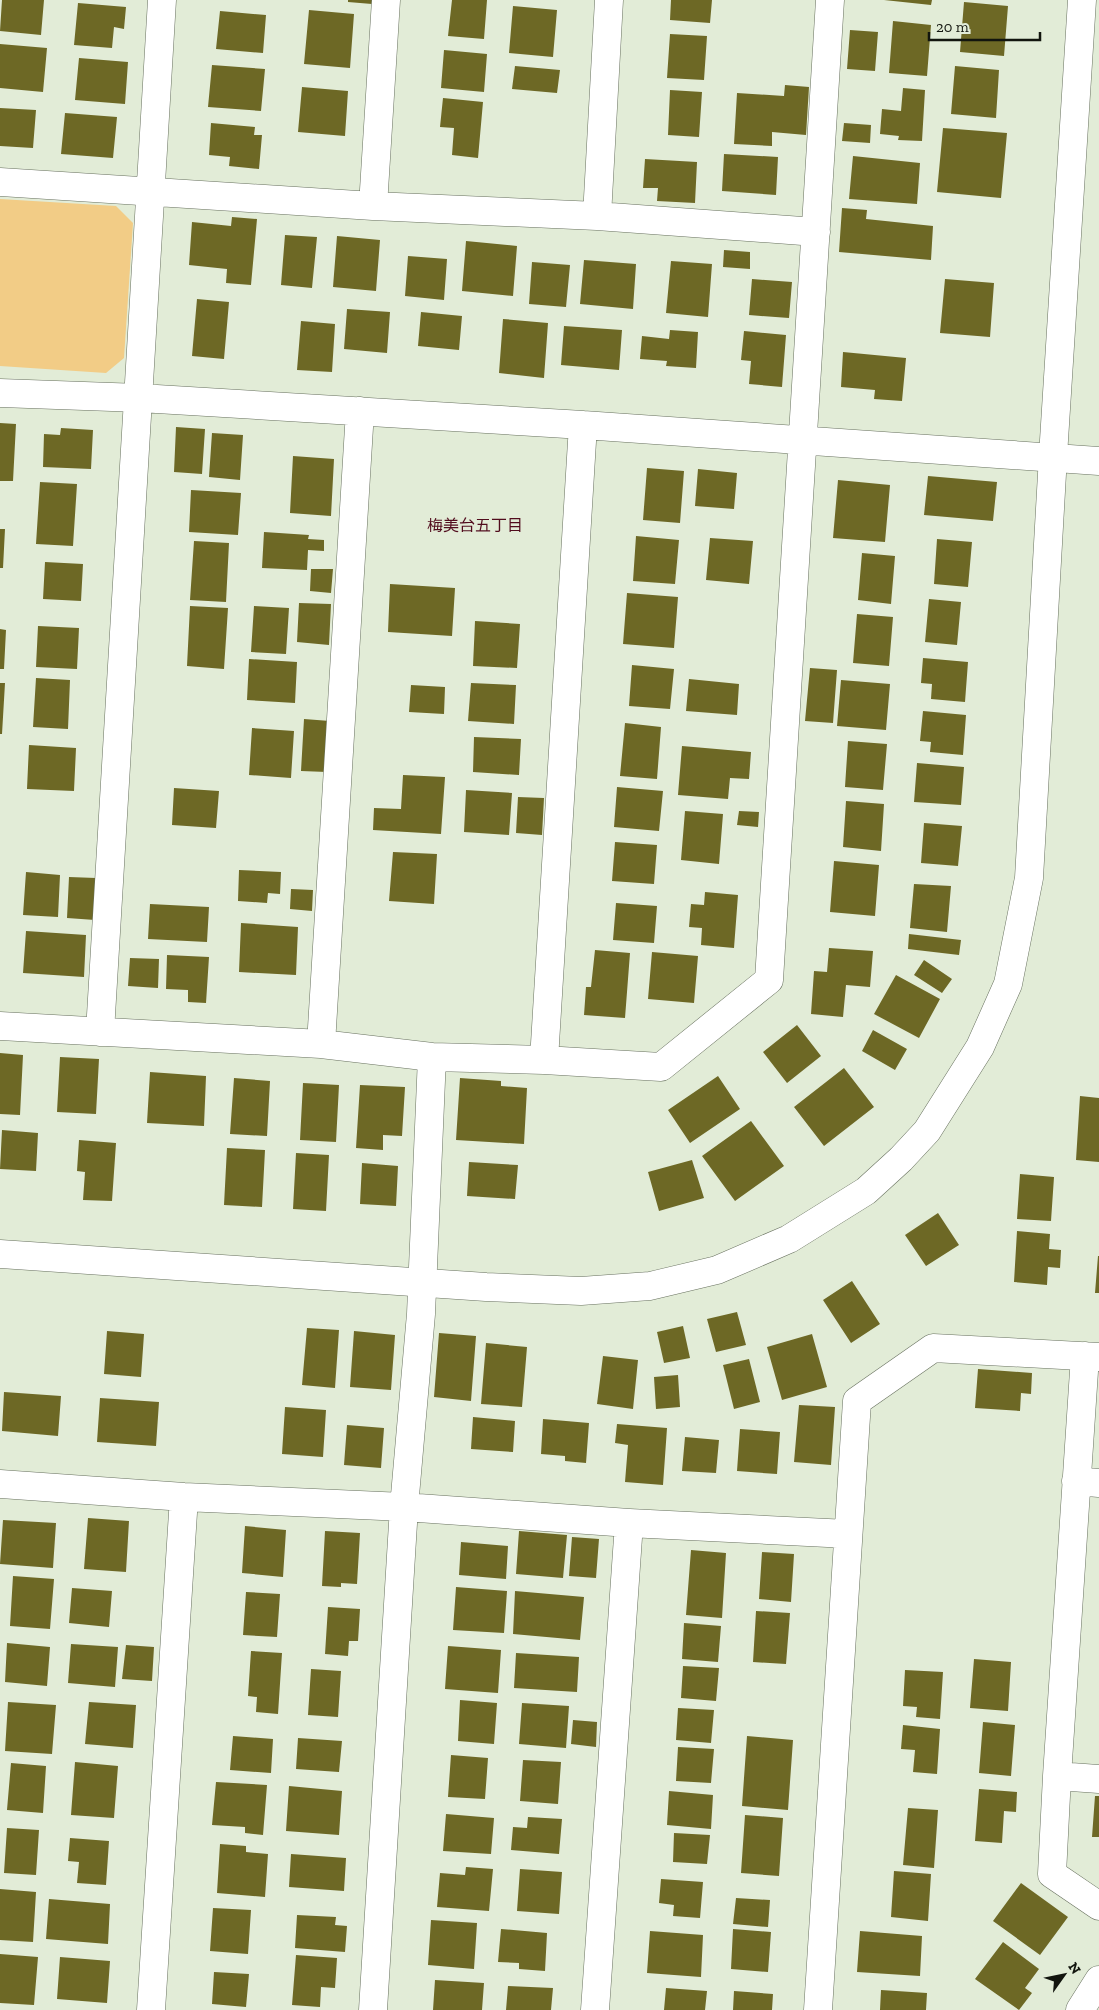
<svg xmlns="http://www.w3.org/2000/svg" width="1099" height="2010" viewBox="0 0 1099 2010" font-family="'Zilla Slab','Noto Sans JP',serif">
	<style>
		.green { fill: #f2cc86 }
		.building { fill: #6d6825 }
		.lines { fill: none; stroke-linecap: round; stroke-linejoin: round }
		.minor-casing { stroke: #68715f; stroke-width: 29 }
		.tertiary-casing { stroke: #68715f; stroke-width: 29 }
		.minor { stroke: #fff; stroke-width: 28 }
		.tertiary { stroke: #fff; stroke-width: 28 }
		.labels { text-anchor: middle; stroke-width: 4; stroke-linejoin: round; paint-order: stroke }
		.neighbourhood-label { font-size: 16px; fill: #510c1d; stroke: #e2ecd7 }
	</style>
	<rect width="100%" height="100%" fill="#e2ecd7"/>
	<path class="green" d="M0 199 116 206 133 223 124 358 106 373 0 366Z"/>
	<path class="building" d="M2 0H44L41 35 0 31Z
		M348 0H372V4L348 2Z
		M452 0H487L484 39 448 36Z
		M671 0H712L710 23 670 20Z
		M884 0H932L931 5Z
		M964 2 1008 6 1004 56 960 52Z
		M78 3 126 7 124 29 114 27 112 48 74 45Z
		M513 6 557 10 553 57 509 53Z
		M309 10 354 14 350 68 304 64Z
		M220 11 266 15 263 53 216 49Z
		M893 21 931 25 927 76 889 73Z
		M850 30 878 32 875 71 847 69Z
		M670 34 707 36 704 80 667 78Z
		M0 44 47 48 43 92 0 88Z
		M444 50 487 54 484 92 441 88Z
		M79 58 128 62 125 104 75 100Z
		M212 65 265 69 261 111 208 107Z
		M515 66 560 70 557 93 512 89Z
		M955 66 999 70 996 118 951 114Z
		M785 85 809 87 806 135 772 132V146L734 144 737 93 784 96Z
		M302 87 348 91 345 136 298 132Z
		M903 88 925 90 922 141 898 140 899 136 880 134 882 109 901 111Z
		M670 90 702 92 699 137 668 135Z
		M443 98 483 102 478 158 452 155 454 128 440 127Z
		M0 108 36 110 33 148 0 146Z
		M65 113 117 117 113 158 61 154Z
		M211 123 255 127 254 135H262L259 169 229 166 230 157 209 155Z
		M844 123 871 125 870 143 842 141Z
		M943 128 1007 133 1001 198 937 192Z
		M724 154 778 157 776 195 722 191Z
		M853 156 920 163 917 204 849 199Z
		M645 159 697 162 695 203 657 201 658 188H643Z
		M842 208 867 210 866 219 933 226 931 260 839 252Z
		M232 217 257 219 251 285 226 283 227 269 189 265 192 222 231 226Z
		M285 235 317 237 312 288 281 285Z
		M337 236 380 240 376 291 333 287Z
		M466 241 517 246 513 296 462 291Z
		M724 250 750 252V269L723 267Z
		M408 256 447 259 444 300 405 296Z
		M584 260 636 264 633 309 580 304Z
		M671 261 712 264 708 317 666 313Z
		M532 262 570 265 566 307 529 304Z
		M752 279 792 282 789 318 749 315Z
		M945 279 994 283 990 337 940 333Z
		M197 299 229 302 224 359 192 356Z
		M347 309 390 312 387 353 344 349Z
		M421 312 462 316 459 350 418 346Z
		M503 319 548 323 544 378 499 373Z
		M301 321 335 324 332 372 297 370Z
		M564 326 622 330 619 370 561 365Z
		M670 330 698 332 696 368 666 366 667 361 640 359 642 336 669 339Z
		M744 331 786 335 782 387 749 384 751 361 741 360Z
		M843 352 906 358 902 401 874 399 875 390 841 387Z
		M0 423 16 424 13 481H0Z
		M176 427 205 429 202 474 174 472Z
		M61 428 93 430 91 469 43 467 44 434 60 435Z
		M212 433 243 435 240 480 209 477Z
		M293 456 334 459 331 516 290 513Z
		M647 468 684 471 680 523 643 520Z
		M698 469 737 473 734 509 695 506Z
		M928 476 997 482 993 521 924 515Z
		M838 480 890 485 885 542 833 538Z
		M40 482 77 484 73 546 36 544Z
		M191 490 241 493 238 535 189 532Z
		M0 529H5L3 568H0Z
		M264 532 309 535 308 539 324 540V551L308 550 307 570 262 568Z
		M636 536 679 540 675 584 633 581Z
		M710 538 753 541 749 584 706 580Z
		M937 539 972 542 968 587 934 584Z
		M194 541 229 543 226 602 190 600Z
		M862 553 895 556 891 604 858 600Z
		M45 562 83 564 81 601 43 599Z
		M311 569H333L331 593 310 591Z
		M390 584 455 588 452 636 388 632Z
		M627 593 678 597 674 648 623 644Z
		M929 599 961 602 957 645 925 642Z
		M299 603 331 604 329 645 297 642Z
		M190 606 228 608 224 669 187 666Z
		M254 606 289 608 286 654 251 652Z
		M857 614 893 617 889 666 853 663Z
		M475 621 520 624 517 668 473 666Z
		M38 626 79 628 77 669 36 667Z
		M0 629 6 630 4 669H0Z
		M923 658 968 662 965 702 931 699 932 684 921 683Z
		M249 659 297 662 295 703 247 700Z
		M632 665 674 669 670 709 629 706Z
		M810 668 837 670 833 723 805 721Z
		M36 678 70 680 68 729 33 727Z
		M689 679 739 684 737 715 686 711Z
		M841 680 890 684 886 730 837 726Z
		M0 683H5L2 734H0Z
		M471 683 516 685 514 724 468 721Z
		M411 685 445 687 444 714 409 712Z
		M923 711 966 715 963 755 930 752 931 742 920 741Z
		M304 719 330 721 327 772 301 771Z
		M625 723 661 727 657 779 620 776Z
		M252 728 294 731 291 778 249 775Z
		M474 737 521 739 519 775 473 772Z
		M848 741 887 744 883 790 845 787Z
		M29 745 76 748 74 791 27 789Z
		M682 746 751 752 749 779 730 778 728 799 678 795Z
		M917 763 964 767 961 805 914 802Z
		M403 775 445 777 441 834 373 830 374 808 401 809Z
		M617 787 663 791 659 831 614 827Z
		M174 788 219 791 216 828 172 825Z
		M466 790 512 793 509 835 464 832Z
		M518 797 544 798 542 835 516 833Z
		M846 801 884 804 881 851 843 847Z
		M685 811 723 814 719 864 681 860Z
		M739 811 759 812 758 827 737 825Z
		M924 823 962 826 958 866 921 863Z
		M615 842 657 845 654 884 612 881Z
		M393 852 437 854 434 904 389 901Z
		M834 861 879 865 875 916 830 912Z
		M239 870 281 872 280 894 268 893 267 903 238 901Z
		M26 872 60 875 58 917 23 915Z
		M69 877 96 878 95 920 67 918Z
		M914 884 951 886 947 932 910 928Z
		M291 889 313 890 312 911 290 909Z
		M705 892 738 895 734 948 701 945 702 928 689 927 691 904 704 905Z
		M616 903 657 906 654 943 613 940Z
		M150 904 209 907 207 942 148 939Z
		M241 923 298 927 296 975 239 972Z
		M26 931 86 935 84 977 23 973Z
		M909 934 961 940 959 955 908 949Z
		M829 948 873 951 870 987 846 985 843 1017 811 1014 814 971 827 972Z
		M595 950 630 953 625 1018 584 1015 586 987H591Z
		M652 952 698 956 694 1003 648 999Z
		M167 955 209 957 206 1003 188 1002V990L166 989Z
		M130 958 159 959 158 988 128 986Z
		M924 960 952 979 942 993 914 975Z
		M896 975 940 999 919 1038 874 1014Z
		M797 1025 821 1056 787 1083 763 1052Z
		M873 1030 907 1049 895 1070 862 1051Z
		M0 1053 23 1055 20 1115 0 1114Z
		M60 1057 99 1059 96 1114 57 1112Z
		M844 1068 874 1107 824 1146 794 1107Z
		M150 1072 206 1076 204 1126 147 1123Z
		M718 1076 740 1109 690 1143 668 1110Z
		M234 1078 270 1081 267 1136 230 1134Z
		M460 1078 501 1081V1086L527 1088 524 1144 456 1140Z
		M303 1083 339 1085 336 1142 300 1140Z
		M360 1085 405 1087 402 1136 383 1135V1150L356 1148Z
		M1080 1096 1099 1098V1162L1076 1160Z
		M751 1121 784 1166 735 1201 702 1156Z
		M2 1130 38 1133 36 1171 0 1169Z
		M79 1140 116 1143 112 1201 83 1200 85 1172 77 1171Z
		M227 1148 265 1150 262 1207 224 1205Z
		M296 1153 329 1155 326 1211 293 1209Z
		M692 1160 704 1198 659 1211 648 1172Z
		M469 1162 518 1165 515 1199 467 1196Z
		M362 1163 398 1166 396 1206 360 1204Z
		M1020 1174 1054 1177 1051 1221 1017 1219Z
		M938 1213 959 1245 926 1266 905 1235Z
		M1017 1231 1050 1234 1049 1249 1061 1250 1060 1268 1048 1267 1047 1285 1014 1282Z
		M1098 1256H1099V1293H1095Z
		M852 1281 880 1324 851 1343 823 1300Z
		M737 1312 746 1345 716 1352 707 1319Z
		M683 1326 690 1358 664 1363 657 1332Z
		M307 1328 339 1330 335 1388 302 1385Z
		M107 1331 144 1334 141 1377 104 1374Z
		M354 1331 395 1335 391 1390 350 1387Z
		M439 1333 476 1336 471 1401 434 1397Z
		M812 1334 827 1387 782 1400 767 1347Z
		M486 1343 527 1347 522 1407 481 1404Z
		M603 1356 638 1360 633 1409 597 1404Z
		M749 1359 760 1402 734 1409 723 1365Z
		M978 1369 1032 1373 1031 1394 1021 1393 1020 1411 975 1408Z
		M678 1375 680 1407 656 1409 654 1377Z
		M4 1392 61 1396 58 1436 2 1431Z
		M100 1398 159 1402 156 1446 97 1442Z
		M799 1405 835 1407 831 1465 794 1462Z
		M285 1407 326 1410 323 1457 282 1454Z
		M473 1417 515 1421 513 1452 471 1449Z
		M543 1419 589 1423 586 1463 565 1461V1456L541 1454Z
		M617 1424 667 1428 663 1485 625 1482 628 1445 615 1443Z
		M347 1425 384 1428 381 1468 344 1465Z
		M740 1429 780 1432 777 1474 737 1471Z
		M685 1437 719 1440 716 1473 682 1471Z
		M88 1518 129 1521 126 1572 84 1569Z
		M3 1520 56 1523 53 1568 0 1564Z
		M245 1526 286 1530 283 1577 242 1573Z
		M325 1531 360 1533 357 1584 341 1583V1587L322 1586Z
		M519 1531 567 1535 563 1578 516 1574Z
		M572 1537 599 1539 596 1578 569 1576Z
		M461 1542 508 1546 506 1579 459 1575Z
		M691 1550 726 1553 722 1618 686 1615Z
		M762 1552 794 1554 791 1602 759 1599Z
		M13 1576 54 1579 50 1629 10 1626Z
		M456 1587 507 1591 504 1633 453 1630Z
		M72 1588 112 1591 109 1627 69 1623Z
		M515 1591 584 1597 580 1640 513 1634Z
		M246 1592 280 1594 277 1637 243 1635Z
		M328 1607 360 1609 358 1641H349L348 1656 325 1654Z
		M756 1611 790 1613 786 1664 753 1662Z
		M684 1623 721 1626 718 1662 682 1659Z
		M7 1643 50 1647 47 1686 5 1682Z
		M71 1644 118 1647 115 1687 68 1683Z
		M126 1645 154 1647 152 1681 122 1679Z
		M448 1646 501 1650 498 1693 445 1689Z
		M251 1651 282 1653 278 1714 256 1712 257 1697 248 1696Z
		M516 1653 579 1657 577 1692 514 1688Z
		M974 1659 1011 1662 1008 1711 970 1708Z
		M683 1666 719 1668 716 1701 681 1698Z
		M311 1669 341 1671 338 1717 308 1715Z
		M905 1670 943 1672 940 1719 916 1717 917 1707 903 1706Z
		M460 1700 497 1703 494 1744 458 1741Z
		M8 1702 56 1705 52 1754 5 1751Z
		M89 1702 136 1705 133 1748 85 1744Z
		M522 1703 569 1706 566 1748 519 1744Z
		M678 1708 714 1710 711 1743 676 1740Z
		M573 1720 597 1722 596 1747 571 1744Z
		M983 1722 1015 1725 1011 1776 979 1773Z
		M903 1725 940 1729 937 1774 913 1772 915 1750 901 1749Z
		M233 1736 273 1739 271 1773 230 1770Z
		M747 1736 793 1740 788 1810 742 1806Z
		M298 1738 342 1741 339 1772 296 1769Z
		M678 1747 714 1749 711 1783 676 1781Z
		M451 1755 488 1758 485 1799 448 1797Z
		M523 1760 561 1762 558 1804 520 1801Z
		M75 1762 118 1766 114 1818 71 1815Z
		M11 1763 46 1766 43 1813 7 1810Z
		M216 1782 267 1785 263 1835 245 1833V1827L212 1825Z
		M289 1786 342 1791 339 1835 286 1831Z
		M979 1789 1017 1792 1016 1812 1004 1811 1002 1843 975 1841Z
		M669 1791 713 1795 711 1829 667 1825Z
		M1095 1796H1099V1837H1092Z
		M908 1808 938 1810 934 1868 903 1865Z
		M446 1814 494 1818 491 1854 443 1851Z
		M745 1815 783 1818 779 1876 741 1873Z
		M528 1817 562 1819 559 1854 511 1850 513 1827 527 1828Z
		M7 1828 39 1830 36 1875 4 1873Z
		M674 1833 710 1835 707 1864 673 1862Z
		M70 1838 109 1841 106 1885 77 1883 79 1862 68 1861Z
		M220 1844 246 1846V1852L268 1854 265 1897 217 1893Z
		M291 1854 346 1858 344 1891 289 1887Z
		M466 1867 493 1869 489 1911 437 1907 440 1873 465 1875Z
		M520 1869 562 1872 559 1914 517 1911Z
		M894 1871 931 1874 928 1921 891 1917Z
		M661 1879 703 1882 700 1918 673 1916 674 1905 659 1903Z
		M1021 1883 1068 1917 1040 1955 993 1921Z
		M0 1889 36 1892 33 1942 0 1940Z
		M736 1898 770 1900 768 1927 733 1924Z
		M49 1899 110 1904 108 1944 46 1939Z
		M213 1908 251 1910 248 1954 210 1951Z
		M297 1915 336 1917 335 1925 347 1926 345 1952 295 1948Z
		M431 1920 477 1923 474 1969 428 1965Z
		M501 1929 547 1933 545 1971 519 1969V1963L498 1962Z
		M733 1929 771 1932 768 1972 731 1969Z
		M650 1931 703 1935 701 1977 647 1973Z
		M860 1931 922 1936 920 1976 857 1972Z
		M1003 1942 1039 1969 1025 1988 1032 1993 1019 2010 975 1979Z
		M0 1954 38 1957 34 2005 0 2003Z
		M296 1955 337 1958 335 1988 321 1987 320 2007 292 2005Z
		M60 1957 110 1961 107 2003 57 1999Z
		M214 1972 249 1974 246 2007 212 2004Z
		M435 1980 484 1983 482 2010H433Z
		M508 1986 553 1988 551 2010H506Z
		M666 1988 707 1991 705 2010H664Z
		M881 1990 927 1993 926 2010H880Z
		M734 1991 773 1994 772 2010H733Z"/>
	<g class="lines">
		<defs>
			<path id="minor" d="M0 182 373 206 597 216 816 232
				M373 206 386 0
				M597 216 609 0
				M0 393 140 398 583 425 1099 461
				M0 1026 321 1044 432 1057 544 1060 661 1067 769 980 830 0
				M100 1032 162 0
				M321 1044 360 411
				M544 1060 583 425
				M1085 1356 1057 1776 1052 1874 1099 1906
				M1076 1481 1099 1483
				M0 1484 184 1497 404 1507 629 1523 848 1534
				M1057 1776 1099 1779
				M151 2010 184 1497
				M373 2010 404 1507 421 1314 432 1057
				M595 2010 629 1523
				M818 2010 857 1401 933 1348 1099 1357
				M1080 2010 1099 1980"/>
			<path id="tertiary" d="M0 1254 486 1287 581 1291 650 1286 717 1270 789 1239 866 1191 901 1159 927 1131 980 1047 1008 984 1029 878 1053 456 1082 0"/>
		</defs>
		<use href="#minor" class="minor-casing"/>
		<use href="#tertiary" class="tertiary-casing"/>
		<use href="#minor" class="minor"/>
		<use href="#tertiary" class="tertiary"/>
	</g>
	<g class="labels">
		<g class="neighbourhood-label">
			<text x="475" y="531">梅美台五丁目</text>
		</g>
	</g>
	<g transform="translate(1064 1975) rotate(57)" stroke="#e2ecd7" stroke-width="4" paint-order="stroke">
	<path d="M0-4L9 19L0 12L-9 19Z" fill="#12150e"/>
	<text y="-8" font-size="14" font-weight="bold" text-anchor="middle" fill="#12150e">N</text>
	</g>
	<path d="M929 32v8h111v-8" fill="none" stroke="#12150e" stroke-width="2.5"/>
	<text x="936" y="32" font-size="15" fill="#12150e" stroke="#e2ecd7" stroke-width="4" paint-order="stroke">20 m</text>
</svg>
